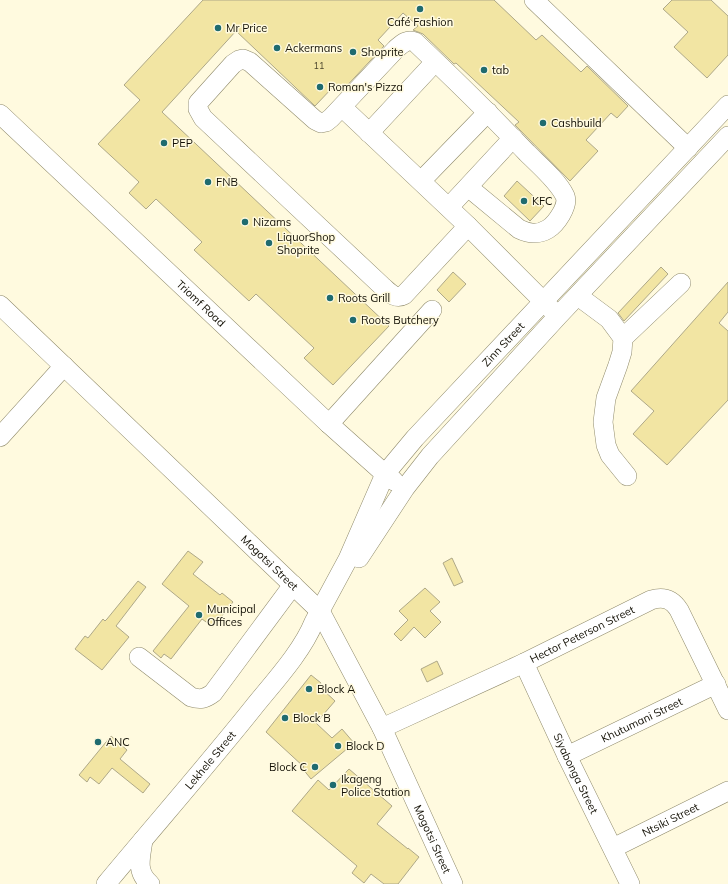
<svg xmlns="http://www.w3.org/2000/svg" width="728" height="884" viewBox="0 0 728 884" font-family="Mulish,sans-serif">
	<style>
		.building { fill: #f2e5a3; stroke: #aea888 }
		.lines { fill: none; stroke-linecap: round; stroke-linejoin: round }
		.minor-casing { stroke: #908b6c; stroke-width: 20 }
		.minor { stroke: #fff; stroke-width: 19 }
		.poi-dot { fill: #1f6b6f; stroke: #fffadf; stroke-width: 1.5 }
		.labels { text-anchor: middle; stroke-width: 3; stroke-linejoin: round; paint-order: stroke }
		.number-label { font-size: 9px; fill: #4b452c }
		.poi-label { font-size: 11px; fill: #131005; stroke: #fffadf; text-anchor: start }
		.street-label { font-size: 11px; fill: #131005; stroke: #fffadf }
	</style>
	<rect width="100%" height="100%" fill="#fffadf"/>
	<path class="building" d="M203 0H494L536 40 542 35 581 72 587 66 628 106 617 118 611 113 586 140 598 151 570 181 515 125 519 122 456 63 454 64 423 34 413 30 418 26 403 13 378 40 384 46 341 92 334 86 315 106 236 31 162 112 389 326 333 385 304 358 314 348 256 294 249 301 194 250 202 242 156 199 146 209 129 193 139 182 98 144 140 100 124 85Z
		M672 0H711L728 16V55L707 78 674 47 688 32 663 9Z
		M517 181 544 206 530 221 504 196Z
		M661 267 668 274 624 321 618 313Z
		M453 272 466 284 449 302 437 290Z
		M728 282V312L719 323 728 331V400L667 465 633 434 654 411 631 391Z
		M188 551 203 562 193 574 220 595 222 593 233 602 213 627 202 619 171 659 164 654 161 658 153 651 189 606 162 584Z
		M452 558 463 582 454 586 443 563Z
		M138 581 146 587 116 626 129 637 102 670 75 649 85 636 88 638 103 619 105 621 107 619Z
		M425 588 440 602 430 611 441 622 425 638 414 627 401 641 394 634 408 620 399 611Z
		M437 661 443 674 427 682 421 669Z
		M311 675 321 683 319 686 335 701 316 723 332 738 342 729 354 743 311 779 302 768 304 767 266 732Z
		M111 736 127 750 120 759 150 784 143 793 112 768 99 784 90 777 87 782 79 775Z
		M349 769 392 806 377 824 408 849V848L419 857 398 884H384L371 874 364 883 352 873 357 866 292 811 318 780 329 790Z"/>
	<g class="lines">
		<defs>
			<g id="minor">
				<path d="M534 0 688 148"/>
				<path d="M343 108 468 226 553 311"/>
				<path id="s1" d="M0 114 329 424 385 474 394 481"/>
				<path d="M369 133 435 62"/>
				<path d="M421 181 488 112"/>
				<path d="M468 187 519 229C529 234 538 235 548 229 556 224 569 206 565 196 558 181 539 165 527 153 491 115 453 78 415 42 406 39 402 44 396 49L331 118 326 122 321 123 315 120 250 62 243 59 239 60 233 64 198 103V109L203 118 382 286C389 292 395 300 404 295L468 226"/>
				<path d="M449 207 513 138"/>
				<path d="M578 296 609 319 623 338 622 352 618 365 606 398 603 422 606 445 610 455 627 476"/>
				<path id="s2" d="M0 305 320 611 382 728 453 884"/>
				<path d="M623 338 681 283"/>
				<path d="M329 424 432 310"/>
				<path d="M0 437 64 366"/>
				<path d="M359 558 405 488 430 456 558 316 728 136"/>
				<path d="M139 657 191 697C200 700 205 699 213 693L293 585"/>
				<path id="s3" d="M524 663 567 756 630 884"/>
				<path id="s4" d="M382 728 524 663 651 600C664 596 672 599 679 610L728 710"/>
				<path id="s5" d="M567 756 716 684"/>
				<path d="M143 840C141 857 135 871 150 884"/>
				<path id="s6" d="M613 848 728 791"/>
				<path id="s7" d="M106 884C155 825 205 768 253 708 273 683 302 652 314 622L348 559 385 474 415 438 728 105"/>
			</g>
		</defs>
		<use href="#minor" class="minor-casing"/>
		<use href="#minor" class="minor"/>
	</g>
	<g class="poi-dot">
		<circle cx="420" cy="9" r="4"/>
		<circle cx="218" cy="28" r="4"/>
		<circle cx="277" cy="48" r="4"/>
		<circle cx="353" cy="52" r="4"/>
		<circle cx="484" cy="70" r="4"/>
		<circle cx="320" cy="87" r="4"/>
		<circle cx="543" cy="123" r="4"/>
		<circle cx="164" cy="143" r="4"/>
		<circle cx="208" cy="182" r="4"/>
		<circle cx="524" cy="201" r="4"/>
		<circle cx="245" cy="222" r="4"/>
		<circle cx="269" cy="243" r="4"/>
		<circle cx="330" cy="298" r="4"/>
		<circle cx="353" cy="320" r="4"/>
		<circle cx="199" cy="615" r="4"/>
		<circle cx="309" cy="689" r="4"/>
		<circle cx="285" cy="718" r="4"/>
		<circle cx="98" cy="742" r="4"/>
		<circle cx="338" cy="746" r="4"/>
		<circle cx="315" cy="767" r="4"/>
		<circle cx="333" cy="785" r="4"/>
	</g>
	<g class="labels">
		<g class="number-label">
			<text x="319" y="69">11</text>
		</g>
		<g class="poi-label">
			<text x="420" y="26" text-anchor="middle">Café Fashion</text>
			<text x="226" y="32">Mr Price</text>
			<text x="285" y="52">Ackermans</text>
			<text x="361" y="56">Shoprite</text>
			<text x="492" y="74">tab</text>
			<text x="328" y="91">Roman's Pizza</text>
			<text x="551" y="127">Cashbuild</text>
			<text x="172" y="147">PEP</text>
			<text x="216" y="186">FNB</text>
			<text x="532" y="205">KFC</text>
			<text x="253" y="226">Nizams</text>
			<text x="277" y="241">LiquorShop<tspan x="277" dy="13">Shoprite</tspan></text>
			<text x="338" y="302">Roots Grill</text>
			<text x="361" y="324">Roots Butchery</text>
			<text x="207" y="613">Municipal<tspan x="207" dy="13">Offices</tspan></text>
			<text x="317" y="693">Block A</text>
			<text x="293" y="722">Block B</text>
			<text x="106" y="746">ANC</text>
			<text x="346" y="750">Block D</text>
			<text x="307" y="771" text-anchor="end">Block C</text>
			<text x="341" y="783">Ikageng<tspan x="341" dy="13">Police Station</tspan></text>
		</g>
		<g class="street-label">
			<text dy="4" stroke="none"><textPath href="#s1" startOffset="276">Triomf Road</textPath></text>
			<text dy="4" stroke="none"><textPath href="#s7" startOffset="675">Zinn Street</textPath></text>
			<text dy="4" stroke="none"><textPath href="#s2" startOffset="373">Mogotsi Street</textPath></text>
			<text dy="4" stroke="none"><textPath href="#s4" startOffset="221">Hector Peterson Street</textPath></text>
			<text dy="4" stroke="none"><textPath href="#s5" startOffset="83">Khutumani Street</textPath></text>
			<text dy="4" stroke="none"><textPath href="#s7" startOffset="162">Lekhele Street</textPath></text>
			<text dy="4" stroke="none"><textPath href="#s3" startOffset="122">Siyabonga Street</textPath></text>
			<text dy="4" stroke="none"><textPath href="#s6" startOffset="64">Ntsiki Street</textPath></text>
			<text dy="4" stroke="none"><textPath href="#s2" startOffset="697">Mogotsi Street</textPath></text>
		</g>
	</g>
</svg>
